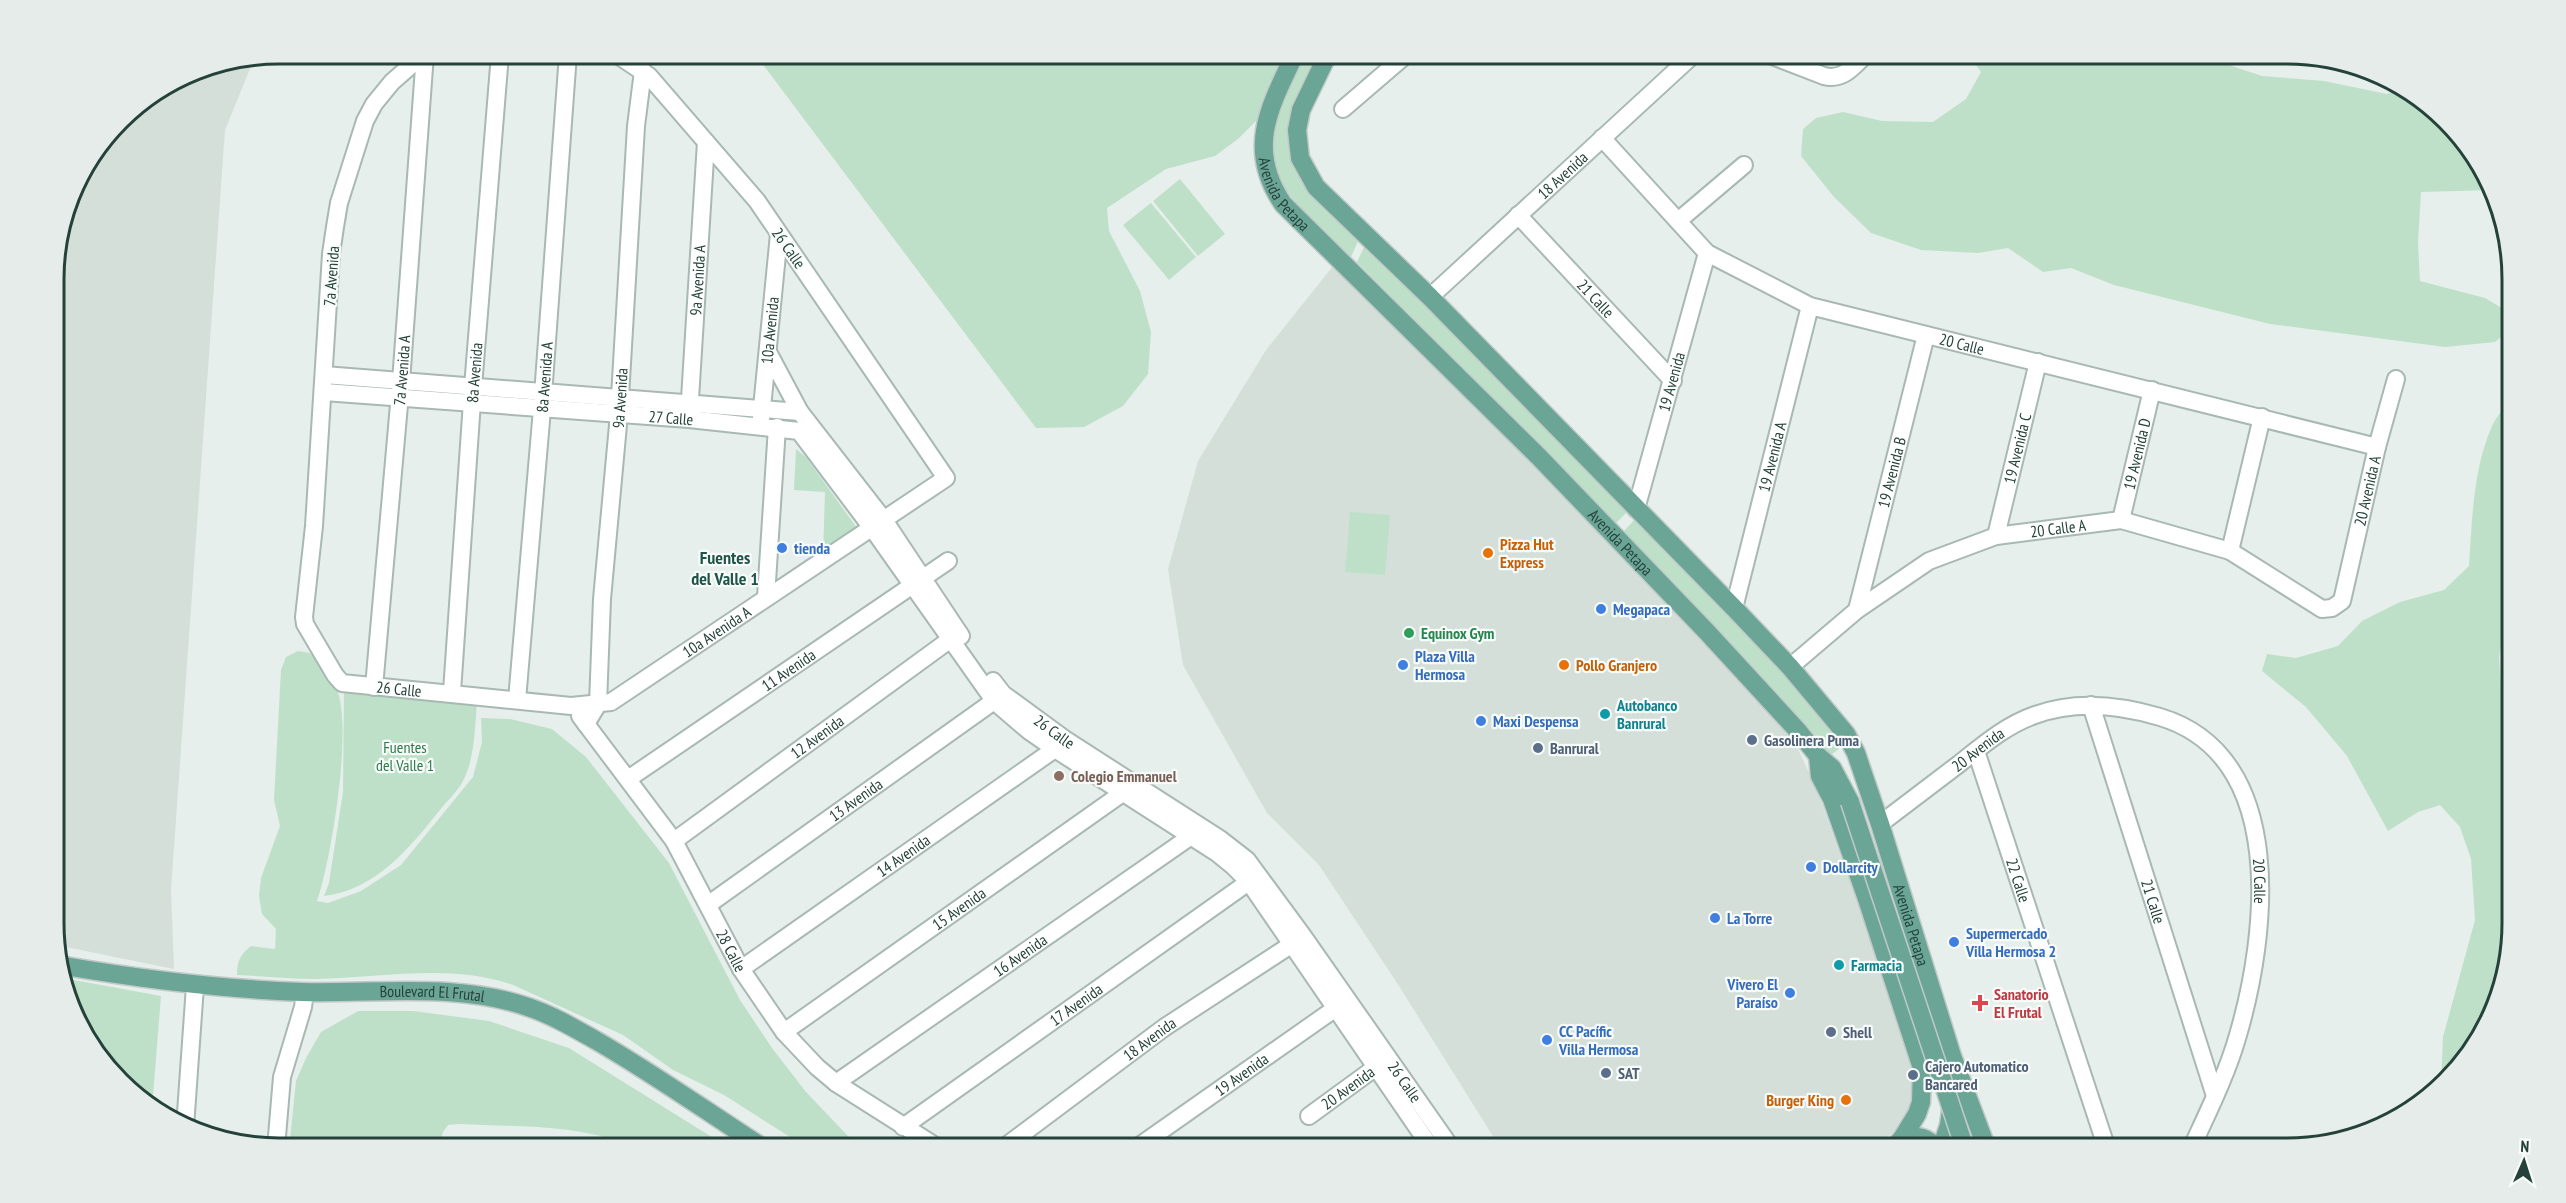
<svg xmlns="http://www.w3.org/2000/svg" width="2566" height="1203" viewBox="0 0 2566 1203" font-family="'PT Sans Narrow',sans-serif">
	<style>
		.built { fill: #d4dfda }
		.green { fill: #bfe0c8 }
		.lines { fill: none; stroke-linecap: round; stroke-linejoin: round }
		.minor-casing { stroke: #a8b8b2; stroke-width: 20 }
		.major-casing { stroke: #c2cac8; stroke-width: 21 }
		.minor { stroke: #fff; stroke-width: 16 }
		.major { stroke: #6aa596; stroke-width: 18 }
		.major-bridge-casing { stroke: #c2cac8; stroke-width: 21; stroke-linecap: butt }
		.major-bridge { stroke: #6aa596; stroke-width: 18 }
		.shop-dot { fill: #3f7fe0; stroke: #f7fbf9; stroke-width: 2 }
		.food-dot { fill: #e8710a; stroke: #f7fbf9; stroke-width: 2 }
		.leisure-dot { fill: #2e9e5b; stroke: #f7fbf9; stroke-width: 2 }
		.culture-dot { fill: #0f9aa8; stroke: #f7fbf9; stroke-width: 2 }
		.service-dot { fill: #5c6f8a; stroke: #f7fbf9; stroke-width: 2 }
		.education-dot { fill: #8d6e63; stroke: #f7fbf9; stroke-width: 2 }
		.health-dot { fill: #e0444e; stroke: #f7fbf9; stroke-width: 2 }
		.labels { text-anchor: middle; stroke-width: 4.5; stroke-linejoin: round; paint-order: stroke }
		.street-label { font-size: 16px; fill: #24423a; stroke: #f7fbf9 }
		.food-label { font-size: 16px; font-weight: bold; fill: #c56008; stroke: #f7fbf9; text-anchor: start }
		.shop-label { font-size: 16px; font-weight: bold; fill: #366cbe; stroke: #f7fbf9; text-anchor: start }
		.leisure-label { font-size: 16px; font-weight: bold; fill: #27864d; stroke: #f7fbf9; text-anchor: start }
		.culture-label { font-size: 16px; font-weight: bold; fill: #0d838f; stroke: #f7fbf9; text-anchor: start }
		.service-label { font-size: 16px; font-weight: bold; fill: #4e5e75; stroke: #f7fbf9; text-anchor: start }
		.park-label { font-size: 16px; fill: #2d7a4b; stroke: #f7fbf9 }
		.education-label { font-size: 16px; font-weight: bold; fill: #785e54; stroke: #f7fbf9; text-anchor: start }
		.health-label { font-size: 16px; font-weight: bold; fill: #be3a42; stroke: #f7fbf9; text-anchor: start }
		.neighbourhood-label { font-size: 18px; font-weight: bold; fill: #1f5548; stroke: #f7fbf9 }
		.rim { fill: none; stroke: #24423a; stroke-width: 3 }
	</style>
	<rect width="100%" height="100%" fill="#e6efeb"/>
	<path class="built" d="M254 59 225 130 171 890 174 969 56 945 55 264 77 180 130 110 193 71Z
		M1333 266 1522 451 1789 729 1818 793 1915 1062 1913 1099 1902 1122 1877 1149H1501L1399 986 1319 865 1267 813 1183 665 1168 569 1198 461 1266 350Z"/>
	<path class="green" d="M755 54H1286L1257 120 1238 139 1215 156 1166 169 1107 208 1109 231 1140 291 1151 332 1148 374 1123 406 1084 427 1036 428Z
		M1301 54H1322L1290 133 1359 239 1351 257C1319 224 1259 182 1269 131 1274 108 1292 76 1301 54Z
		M1968 54H2196L2262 76 2324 81 2387 94 2402 88 2424 101 2466 142 2493 190 2421 192 2418 242 2420 281 2485 298 2510 313V329L2495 342 2445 347 2270 324 2114 285 2071 268 2043 272 2008 248 1978 253 1921 250 1871 233 1834 197 1801 156 1803 129 1816 118 1843 112 1882 121 1933 122 1966 99 1981 72Z
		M1180 179 1225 234 1198 256 1153 201Z
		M1151 203 1196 257 1169 280 1123 225Z
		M1366 243 1631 508 1616 523 1357 262Z
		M2511 399V452L2504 471 2503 514 2511 551V595L2499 656 2501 690 2511 716 2512 924 2495 1010 2465 1061 2441 1084 2443 1037 2475 920 2471 859 2460 827 2440 805 2418 812 2388 831 2347 756 2306 707 2262 671 2267 654 2296 658 2338 646 2362 621 2400 602 2444 590 2469 566C2472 521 2473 469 2492 426 2496 417 2504 408 2511 399Z
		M796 449 806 457 859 531 823 557 825 492 794 490Z
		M1350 512 1390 515 1385 575 1345 572Z
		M1637 517 1736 614 1843 746 1828 757 1799 720 1623 532Z
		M298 651 310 653C318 664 332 677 337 690 353 727 331 862 317 901L328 903 361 891 401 865 473 777 482 742 481 718 510 719 552 729 586 757 669 863 740 1000 772 1048 806 1092 848 1136 872 1149H809L724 1095 673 1070 623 1035 513 985C450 963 381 978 316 979 290 979 263 976 237 975 237 961 240 955 251 946L275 949 276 929 262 914 259 896 261 878 280 826 274 800 281 670 286 657Z
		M344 689 477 702C475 726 475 756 464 779 459 790 447 801 439 811 409 849 375 890 324 896L329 883 343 792Z
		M63 978 161 996 152 1108C119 1089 85 1045 71 1009 67 1000 65 988 63 978Z
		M358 1011H413L489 1021 569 1048 731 1149H627L623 1143C572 1124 513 1127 459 1124L448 1125 443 1132 438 1149H289L296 1081 306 1058 321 1032Z"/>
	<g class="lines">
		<defs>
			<g id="minor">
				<path id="s1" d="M424 54 392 82 374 104 365 121 339 203 335 227 331 254 314 526 304 617 305 624 335 675 342 683 571 706 611 702 946 478 757 201 649 76 616 54"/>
				<path d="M1767 54 1824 76C1843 81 1854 66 1866 54"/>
				<path d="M1343 109 1407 54"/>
				<path id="s2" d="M1602 138 1707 253 1810 306 2377 447"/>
				<path id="s3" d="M1518 215 1673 381"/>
				<path d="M1678 221 1744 165"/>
				<path id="s4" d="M1430 297 1694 54"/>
				<path d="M768 352 800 412 884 520 961 636"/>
				<path d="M324 375 800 412"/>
				<path id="s5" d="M324 392 689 419 799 431 872 528 995 702 1029 731 1055 749 1217 853 1233 866 1249 882 1432 1149"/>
				<path id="s6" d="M689 415 706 142"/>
				<path id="s7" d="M761 418 779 234"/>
				<path id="s8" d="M1636 509 1707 253"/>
				<path id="s9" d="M2121 520 2152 390"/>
				<path id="s10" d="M1996 536 2038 362"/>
				<path d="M2230 551 2262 417"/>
				<path d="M766 597 777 427"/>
				<path id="s11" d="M1734 608 1810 306"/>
				<path id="s12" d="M1857 610 1926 335"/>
				<path id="s13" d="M1790 667 1857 610 1929 561 1996 536 2121 520 2230 551 2322 609 2332 608 2342 601 2377 447 2396 379"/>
				<path id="s14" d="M993 681 1003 694 1066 740 1220 839 1247 860 1303 936 1452 1149"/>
				<path id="s15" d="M374 687 401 382 425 54"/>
				<path id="s16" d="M452 692 473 387 500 54"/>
				<path id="s17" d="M517 700 542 409 568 54"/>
				<path id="s18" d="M2091 705 2215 1096"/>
				<path id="s19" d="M580 716 674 841 741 969 784 1032 817 1067 836 1083 940 1149"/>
				<path id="s20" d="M586 724 598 704 602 599 619 414 636 126 643 71"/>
				<path id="s21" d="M1976 751 2107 1149"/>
				<path id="s22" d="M628 779 948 561"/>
				<path id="s23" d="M1880 824C1906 804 1933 784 1959 764 1983 745 2006 725 2035 715 2076 700 2120 705 2160 717 2289 756 2267 936 2238 1035 2227 1074 2208 1112 2191 1149"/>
				<path id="s24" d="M674 841 959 633"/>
				<path id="s25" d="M709 904 1001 696"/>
				<path id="s26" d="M741 969 1062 744"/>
				<path id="s27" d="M784 1032 1131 787"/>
				<path id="s28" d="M836 1083 1197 832"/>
				<path id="s29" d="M1309 1116 1383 1062"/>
				<path d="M185 1127 195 986"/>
				<path id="s30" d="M903 1127 1257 876"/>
				<path d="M276 1148 282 1077 303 1007 305 992"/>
				<path id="s31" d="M1002 1149 1165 1027 1300 939"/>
				<path id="s32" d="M1135 1149 1343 1003"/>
			</g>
			<g id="major">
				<path id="s33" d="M1295 54C1269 108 1246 149 1283 204L1539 457 1707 632 1798 731 1818 756 1820 776 1832 799 1867 899 1922 1068 1921 1102 1917 1114 1903 1137 1893 1149"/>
				<path id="s34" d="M1328 54 1301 110 1297 130 1300 158 1316 187 1430 297 1734 608 1790 667 1846 734 1856 753 1880 824 1952 1056 1987 1149"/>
				<path d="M1818 756 1832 768 1850 802"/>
				<path id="s35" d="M59 965C140 979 220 989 302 992 377 994 456 982 528 1007 552 1015 574 1028 597 1041 654 1074 709 1113 765 1149"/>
				<path d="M1903 1137C1916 1136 1929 1136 1935 1149"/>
				<path d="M1941 1149 1949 1125 1952 1104"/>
			</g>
		</defs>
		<use href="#minor" class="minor-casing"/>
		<use href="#major" class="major-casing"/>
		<use href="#minor" class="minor"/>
		<use href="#major" class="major"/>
		<defs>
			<path id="major-bridge" d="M1850 802 1965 1149"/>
		</defs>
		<use href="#major-bridge" class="major-bridge-casing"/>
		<use href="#major-bridge" class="major-bridge"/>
	</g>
	<g class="shop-dot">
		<circle cx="782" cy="548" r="6"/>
		<circle cx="1601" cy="609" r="6"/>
		<circle cx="1403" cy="665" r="6"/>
		<circle cx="1481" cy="721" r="6"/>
		<circle cx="1811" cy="867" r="6"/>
		<circle cx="1715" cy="918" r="6"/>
		<circle cx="1954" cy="942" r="6"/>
		<circle cx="1790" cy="993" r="6"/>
		<circle cx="1547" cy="1040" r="6"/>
	</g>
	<g class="food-dot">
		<circle cx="1488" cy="553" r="6"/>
		<circle cx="1564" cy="665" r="6"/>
		<circle cx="1846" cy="1100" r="6"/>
	</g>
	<circle class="leisure-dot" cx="1409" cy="633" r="6"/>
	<g class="culture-dot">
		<circle cx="1605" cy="714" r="6"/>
		<circle cx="1839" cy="965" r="6"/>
	</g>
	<g class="service-dot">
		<circle cx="1752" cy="740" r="6"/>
		<circle cx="1538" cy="748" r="6"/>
		<circle cx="1831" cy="1032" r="6"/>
		<circle cx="1606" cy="1073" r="6"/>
		<circle cx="1913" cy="1075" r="6"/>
	</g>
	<circle class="education-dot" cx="1059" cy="776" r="6"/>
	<path class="health-dot" d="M1977 994h6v6h6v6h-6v6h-6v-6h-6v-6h6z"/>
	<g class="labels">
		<g class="street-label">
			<text dy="6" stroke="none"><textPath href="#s4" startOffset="180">18 Avenida</textPath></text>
			<text dy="6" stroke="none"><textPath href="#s33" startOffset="152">Avenida Petapa</textPath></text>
			<text transform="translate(789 248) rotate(55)" y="6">26 Calle</text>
			<text transform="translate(331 276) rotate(-86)" y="6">7a Avenida</text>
			<text dy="6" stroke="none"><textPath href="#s6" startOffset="135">9a Avenida A</textPath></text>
			<text dy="6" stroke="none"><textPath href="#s3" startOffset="114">21 Calle</textPath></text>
			<text dy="6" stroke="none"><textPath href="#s7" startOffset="88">10a Avenida</textPath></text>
			<text dy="6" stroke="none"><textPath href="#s2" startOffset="428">20 Calle</textPath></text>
			<text dy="6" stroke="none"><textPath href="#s15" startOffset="318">7a Avenida A</textPath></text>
			<text dy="6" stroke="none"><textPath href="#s16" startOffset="320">8a Avenida</textPath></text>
			<text dy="6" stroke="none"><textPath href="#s17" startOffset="324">8a Avenida A</textPath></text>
			<text dy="6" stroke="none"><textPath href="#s8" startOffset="132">19 Avenida</textPath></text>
			<text dy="6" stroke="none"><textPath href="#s20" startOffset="330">9a Avenida</textPath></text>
			<text dy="6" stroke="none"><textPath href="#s5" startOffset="348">27 Calle</textPath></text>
			<text dy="6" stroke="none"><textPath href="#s10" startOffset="90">19 Avenida C</textPath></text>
			<text dy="6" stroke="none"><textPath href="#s9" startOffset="68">19 Avenida D</textPath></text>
			<text dy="6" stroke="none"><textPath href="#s11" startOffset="156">19 Avenida A</textPath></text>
			<text dy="6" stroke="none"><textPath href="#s12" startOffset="142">19 Avenida B</textPath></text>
			<text dy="6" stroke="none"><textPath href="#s13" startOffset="730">20 Avenida A</textPath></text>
			<text dy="6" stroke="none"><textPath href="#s13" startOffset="309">20 Calle A</textPath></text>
			<text dy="6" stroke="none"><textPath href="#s33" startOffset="638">Avenida Petapa</textPath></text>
			<text dy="6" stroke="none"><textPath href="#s1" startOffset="1066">10a Avenida A</textPath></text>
			<text dy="6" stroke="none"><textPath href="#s22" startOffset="194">11 Avenida</textPath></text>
			<text dy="6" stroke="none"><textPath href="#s1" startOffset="726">26 Calle</textPath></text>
			<text dy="6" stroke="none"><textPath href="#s14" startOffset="80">26 Calle</textPath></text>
			<text dy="6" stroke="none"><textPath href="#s24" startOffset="177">12 Avenida</textPath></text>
			<text dy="6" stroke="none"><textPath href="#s23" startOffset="123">20 Avenida</textPath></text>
			<text dy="6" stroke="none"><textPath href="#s25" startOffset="180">13 Avenida</textPath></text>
			<text dy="6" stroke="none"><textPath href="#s26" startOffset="198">14 Avenida</textPath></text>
			<text dy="6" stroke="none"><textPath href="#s21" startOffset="136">22 Calle</textPath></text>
			<text dy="6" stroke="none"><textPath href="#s23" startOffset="524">20 Calle</textPath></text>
			<text dy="6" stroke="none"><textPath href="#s18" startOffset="206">21 Calle</textPath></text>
			<text dy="6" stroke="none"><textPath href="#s27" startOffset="214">15 Avenida</textPath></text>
			<text dy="6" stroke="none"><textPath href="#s34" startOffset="1108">Avenida Petapa</textPath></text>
			<text dy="6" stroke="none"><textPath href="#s19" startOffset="280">28 Calle</textPath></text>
			<text dy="6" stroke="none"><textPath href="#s28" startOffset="224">16 Avenida</textPath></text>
			<text dy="6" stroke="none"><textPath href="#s35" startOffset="375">Boulevard El Frutal</textPath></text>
			<text dy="6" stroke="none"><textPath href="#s30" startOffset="212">17 Avenida</textPath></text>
			<text dy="6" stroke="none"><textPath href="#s31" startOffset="184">18 Avenida</textPath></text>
			<text dy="6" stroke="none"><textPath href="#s32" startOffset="130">19 Avenida</textPath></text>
			<text dy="6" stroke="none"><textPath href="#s14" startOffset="584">26 Calle</textPath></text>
			<text dy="6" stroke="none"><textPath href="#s29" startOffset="48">20 Avenida</textPath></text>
		</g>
		<g class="food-label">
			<text x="1500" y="550">Pizza Hut<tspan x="1500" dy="18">Express</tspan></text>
			<text x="1576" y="671">Pollo Granjero</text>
			<text x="1834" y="1106" text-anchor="end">Burger King</text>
		</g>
		<g class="shop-label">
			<text x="794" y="554">tienda</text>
			<text x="1613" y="615">Megapaca</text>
			<text x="1415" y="662">Plaza Villa<tspan x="1415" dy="18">Hermosa</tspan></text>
			<text x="1493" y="727">Maxi Despensa</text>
			<text x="1823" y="873">Dollarcity</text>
			<text x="1727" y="924">La Torre</text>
			<text x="1966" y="939">Supermercado<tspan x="1966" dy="18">Villa Hermosa 2</tspan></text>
			<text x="1778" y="990" text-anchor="end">Vivero El<tspan x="1778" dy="18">Paraíso</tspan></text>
			<text x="1559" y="1037">CC Pacífic<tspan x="1559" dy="18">Villa Hermosa</tspan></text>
		</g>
		<g class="leisure-label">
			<text x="1421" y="639">Equinox Gym</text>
		</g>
		<g class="culture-label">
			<text x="1617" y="711">Autobanco<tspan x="1617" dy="18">Banrural</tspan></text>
			<text x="1851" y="971">Farmacia</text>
		</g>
		<g class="service-label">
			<text x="1764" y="746">Gasolinera Puma</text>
			<text x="1550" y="754">Banrural</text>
			<text x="1843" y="1038">Shell</text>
			<text x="1925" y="1072">Cajero Automatico<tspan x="1925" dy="18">Bancared</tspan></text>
			<text x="1618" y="1079">SAT</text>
		</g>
		<g class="park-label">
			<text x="405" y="753">Fuentes<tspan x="405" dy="18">del Valle 1</tspan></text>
		</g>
		<g class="education-label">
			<text x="1071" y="782">Colegio Emmanuel</text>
		</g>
		<g class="health-label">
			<text x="1994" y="1000">Sanatorio<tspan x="1994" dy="18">El Frutal</tspan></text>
		</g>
		<g class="neighbourhood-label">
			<text x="725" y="564">Fuentes<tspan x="725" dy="21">del Valle 1</tspan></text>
		</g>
	</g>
	<path d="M0 0H2566V1203H0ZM279 64H2287A215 215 0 0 1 2502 279V923A215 215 0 0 1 2287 1138H279A215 215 0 0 1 64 923V279A215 215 0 0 1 279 64Z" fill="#e6ecea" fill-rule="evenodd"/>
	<path class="rim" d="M279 64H2287A215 215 0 0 1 2502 279V923A215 215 0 0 1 2287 1138H279A215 215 0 0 1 64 923V279A215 215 0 0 1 279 64Z"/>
	<g transform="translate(2524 1161) rotate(3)" stroke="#f7fbf9" stroke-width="4.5" paint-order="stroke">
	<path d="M0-4.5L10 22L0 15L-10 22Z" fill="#24423a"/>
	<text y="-9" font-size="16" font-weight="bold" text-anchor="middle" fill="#24423a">N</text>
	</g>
</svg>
